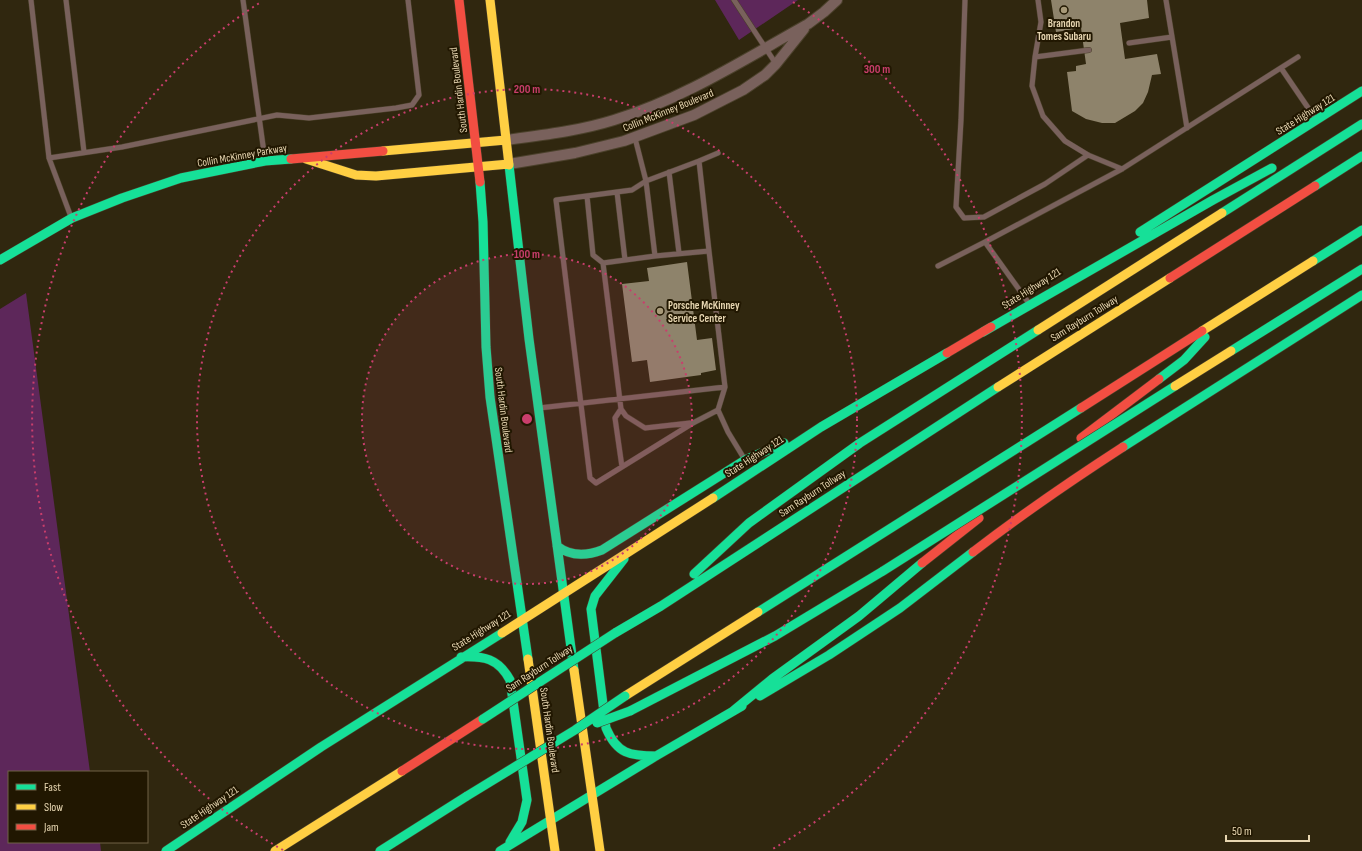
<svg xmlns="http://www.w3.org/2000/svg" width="1362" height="851" viewBox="0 0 1362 851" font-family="'Sofia Sans Condensed',sans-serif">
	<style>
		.green { fill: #5d275a }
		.building { fill: #8e836b }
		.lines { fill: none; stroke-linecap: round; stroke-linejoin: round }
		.lane-casing { stroke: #4b412b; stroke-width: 6 }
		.street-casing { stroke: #4b412b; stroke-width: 12 }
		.fast-casing { stroke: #4b412b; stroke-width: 10 }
		.slow-casing { stroke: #4b412b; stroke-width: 10 }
		.jam-casing { stroke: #4b412b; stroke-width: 10 }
		.lane { stroke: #79615c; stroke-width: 5 }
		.street { stroke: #79615c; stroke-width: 10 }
		.fast { stroke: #16e098; stroke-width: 9 }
		.slow { stroke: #ffcf43; stroke-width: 9 }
		.jam { stroke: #f24e42; stroke-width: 9 }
		.fast-bridge-casing { stroke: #4b412b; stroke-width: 10; stroke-linecap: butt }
		.slow-bridge-casing { stroke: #4b412b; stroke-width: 10; stroke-linecap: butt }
		.fast-bridge { stroke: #16e098; stroke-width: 9 }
		.slow-bridge { stroke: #ffcf43; stroke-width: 9 }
		.ring { fill: none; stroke: #c93e6c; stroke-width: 2; stroke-dasharray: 2 4 }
		.poi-dot { fill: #a79978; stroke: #211701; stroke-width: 1.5 }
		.labels { text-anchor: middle; stroke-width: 4; stroke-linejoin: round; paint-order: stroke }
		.poi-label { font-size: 11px; font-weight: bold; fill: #e7d6b1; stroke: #211701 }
		.street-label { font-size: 11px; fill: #e7d6b1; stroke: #211701 }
		.centre { fill: #c93e6c; stroke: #211701; stroke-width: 2 }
		.ring-label { font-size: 12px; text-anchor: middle; font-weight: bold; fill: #c93e6c; stroke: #211701; stroke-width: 4; stroke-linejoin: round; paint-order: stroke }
	</style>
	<rect width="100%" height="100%" fill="#30270f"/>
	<path class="green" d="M715 0H798L739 40Z
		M26 293 90 772H9V842H100L101 851H0V309Z"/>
	<path class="building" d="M1051 0H1147L1149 18 1120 23 1125 59 1157 54 1161 74 1152 75 1148 92 1143 103 1135 111 1115 123H1102L1086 119 1072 111 1067 72 1076 71V66L1086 64 1081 28 1056 32Z
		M687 262 697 340 712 338 716 370 701 373V375L650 382 647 360 632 362 622 284 649 281 647 268Z"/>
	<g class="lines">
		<defs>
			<path id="lane" d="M31 0 49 158 122 147 277 115 309 118 396 108 412 105 419 95 408 0
				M66 0 84 152
				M243 0 265 160
				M734 0 776 64
				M965 0 961 120 956 207 964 218 984 217 1045 184 1088 155
				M1038 0 1041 22 1035 57 1032 86 1043 116 1065 141 1088 155 1122 169
				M1166 0 1187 128
				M1129 43 1172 37
				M1035 57 1089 50
				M1281 68 1315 118
				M49 158 71 217
				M699 161 718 153
				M669 172 679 253
				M617 192 625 260
				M587 196 593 255 603 263
				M985 242 1122 169 1298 57
				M709 251 725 387
				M655 256 709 251 699 161 646 181 632 190 556 200 590 478 596 483 693 423 718 410
				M938 266 985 242 1028 302
				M539 408 725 387 718 410 728 432 745 460
				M621 409 626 416 645 428 690 423
				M622 467 615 418 621 409 603 263 655 256 646 181 635 138"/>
			<path id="street" d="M506 140C542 135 579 131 614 120 683 99 745 59 808 24L824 12 837 0
				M509 164 575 153 624 141 694 115 743 90 765 75 776 64 804 29"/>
			<path id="fast" d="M509 165 529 339 574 670
				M480 182 483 222 486 347 490 397 528 659
				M1315 186 1362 156
				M1222 213 1362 124
				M1140 232 1362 91
				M0 260 72 218 122 198 181 178 265 161 291 159
				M1313 261 1362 230
				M983 332 1213 200 1272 168
				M1231 351 1362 269
				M1159 379 1184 360 1205 337
				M1123 447 1362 295
				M713 498 821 427 947 353
				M557 546C571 557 586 556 602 550L745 460 784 443
				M624 559 595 596 591 609 606 728C617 754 630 756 656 756
				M694 574 749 523 860 443 1038 330
				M758 612 1081 408
				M615 633 661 606 998 387
				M461 657C484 656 498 658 510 680L527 800 522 822 510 842
				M760 696 829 655 900 608 973 552
				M630 711 775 636 883 571
				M733 711 772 679 859 616 922 563
				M166 851 321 747 502 633
				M380 851 467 796
				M500 851 656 756 742 706"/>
			<path id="slow" d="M490 0 509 165
				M383 151 506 140
				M306 159 356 175 376 176 509 164
				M1038 330 1222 213
				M1202 331 1313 261
				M998 387 1170 278
				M502 633 713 498
				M528 659 555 851
				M574 670 600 851
				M625 696 758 612
				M275 851 402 771"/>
			<path id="jam" d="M459 0 480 182
				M291 159 383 151
				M1170 278 1315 186
				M947 353 991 327
				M1081 408 1202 331
				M1081 438 1159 379
				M973 552C1021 515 1072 480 1123 447
				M922 563 979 518
				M402 771 483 719"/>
		</defs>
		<use href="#lane" class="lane-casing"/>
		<use href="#street" class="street-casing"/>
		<use href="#fast" class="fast-casing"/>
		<use href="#slow" class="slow-casing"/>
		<use href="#jam" class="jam-casing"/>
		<use href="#lane" class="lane"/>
		<use href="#street" class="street"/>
		<use href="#fast" class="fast"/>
		<use href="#slow" class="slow"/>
		<use href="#jam" class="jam"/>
		<defs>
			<path id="fast-bridge" d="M883 571 1175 386
				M483 719 615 633
				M597 723 630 711
				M467 796 575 730 625 696"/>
			<path id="slow-bridge" d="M1175 386 1231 351"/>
		</defs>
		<use href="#fast-bridge" class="fast-bridge-casing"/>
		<use href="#slow-bridge" class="slow-bridge-casing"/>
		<use href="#fast-bridge" class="fast-bridge"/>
		<use href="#slow-bridge" class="slow-bridge"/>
	</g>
	<circle cx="527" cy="419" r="165" fill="#c93e6c" fill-opacity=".12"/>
	<g class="ring">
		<circle cx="527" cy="419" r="165"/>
		<circle cx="527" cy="419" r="330"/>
		<path d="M283 850A495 495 0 0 1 261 2M793 2A495 495 0 0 1 771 850"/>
	</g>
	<g class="poi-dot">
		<circle cx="1064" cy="10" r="4"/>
		<circle cx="660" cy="311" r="4"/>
	</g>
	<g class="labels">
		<g class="poi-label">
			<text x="1064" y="27">Brandon<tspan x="1064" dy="13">Tomes Subaru</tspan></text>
			<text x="668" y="309" text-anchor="start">Porsche McKinney<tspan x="668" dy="13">Service Center</tspan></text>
		</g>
		<g class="street-label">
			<text transform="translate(458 90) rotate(-97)" y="4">South Hardin Boulevard</text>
			<text transform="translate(668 110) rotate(-22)" y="4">Collin McKinney Boulevard</text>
			<text transform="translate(1305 114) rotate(-32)" y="4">State Highway 121</text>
			<text transform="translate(242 155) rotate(-10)" y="4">Collin McKinney Parkway</text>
			<text transform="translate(1031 288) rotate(-32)" y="4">State Highway 121</text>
			<text transform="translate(1084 318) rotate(-32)" y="4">Sam Rayburn Tollway</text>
			<text transform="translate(504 410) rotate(83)" y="4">South Hardin Boulevard</text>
			<text transform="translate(754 456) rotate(-33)" y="4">State Highway 121</text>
			<text transform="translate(812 493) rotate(-33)" y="4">Sam Rayburn Tollway</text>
			<text transform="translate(481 630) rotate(-32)" y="4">State Highway 121</text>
			<text transform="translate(539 668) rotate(-33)" y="4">Sam Rayburn Tollway</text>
			<text transform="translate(550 730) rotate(82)" y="4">South Hardin Boulevard</text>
			<text transform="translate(209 807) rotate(-34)" y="4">State Highway 121</text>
		</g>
	</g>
	<circle cx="527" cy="419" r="6" class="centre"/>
	<g class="ring-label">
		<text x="877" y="73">300 m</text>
		<text x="527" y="93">200 m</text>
		<text x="527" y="258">100 m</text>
	</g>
	<rect x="8" y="771" width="140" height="72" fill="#211701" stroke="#706347"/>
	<rect x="16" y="784" width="20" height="6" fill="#16e098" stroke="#706347"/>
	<text x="44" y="791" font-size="12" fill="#e7d6b1">Fast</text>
	<rect x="16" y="804" width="20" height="6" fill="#ffcf43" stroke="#706347"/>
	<text x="44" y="811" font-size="12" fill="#e7d6b1">Slow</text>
	<rect x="16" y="824" width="20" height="6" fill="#f24e42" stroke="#706347"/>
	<text x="44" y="831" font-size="12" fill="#e7d6b1">Jam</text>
	<path d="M1226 835v6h83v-6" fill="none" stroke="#e7d6b1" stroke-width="2"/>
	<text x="1232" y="835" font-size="12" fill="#e7d6b1" stroke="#211701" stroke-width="3" paint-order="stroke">50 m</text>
</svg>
